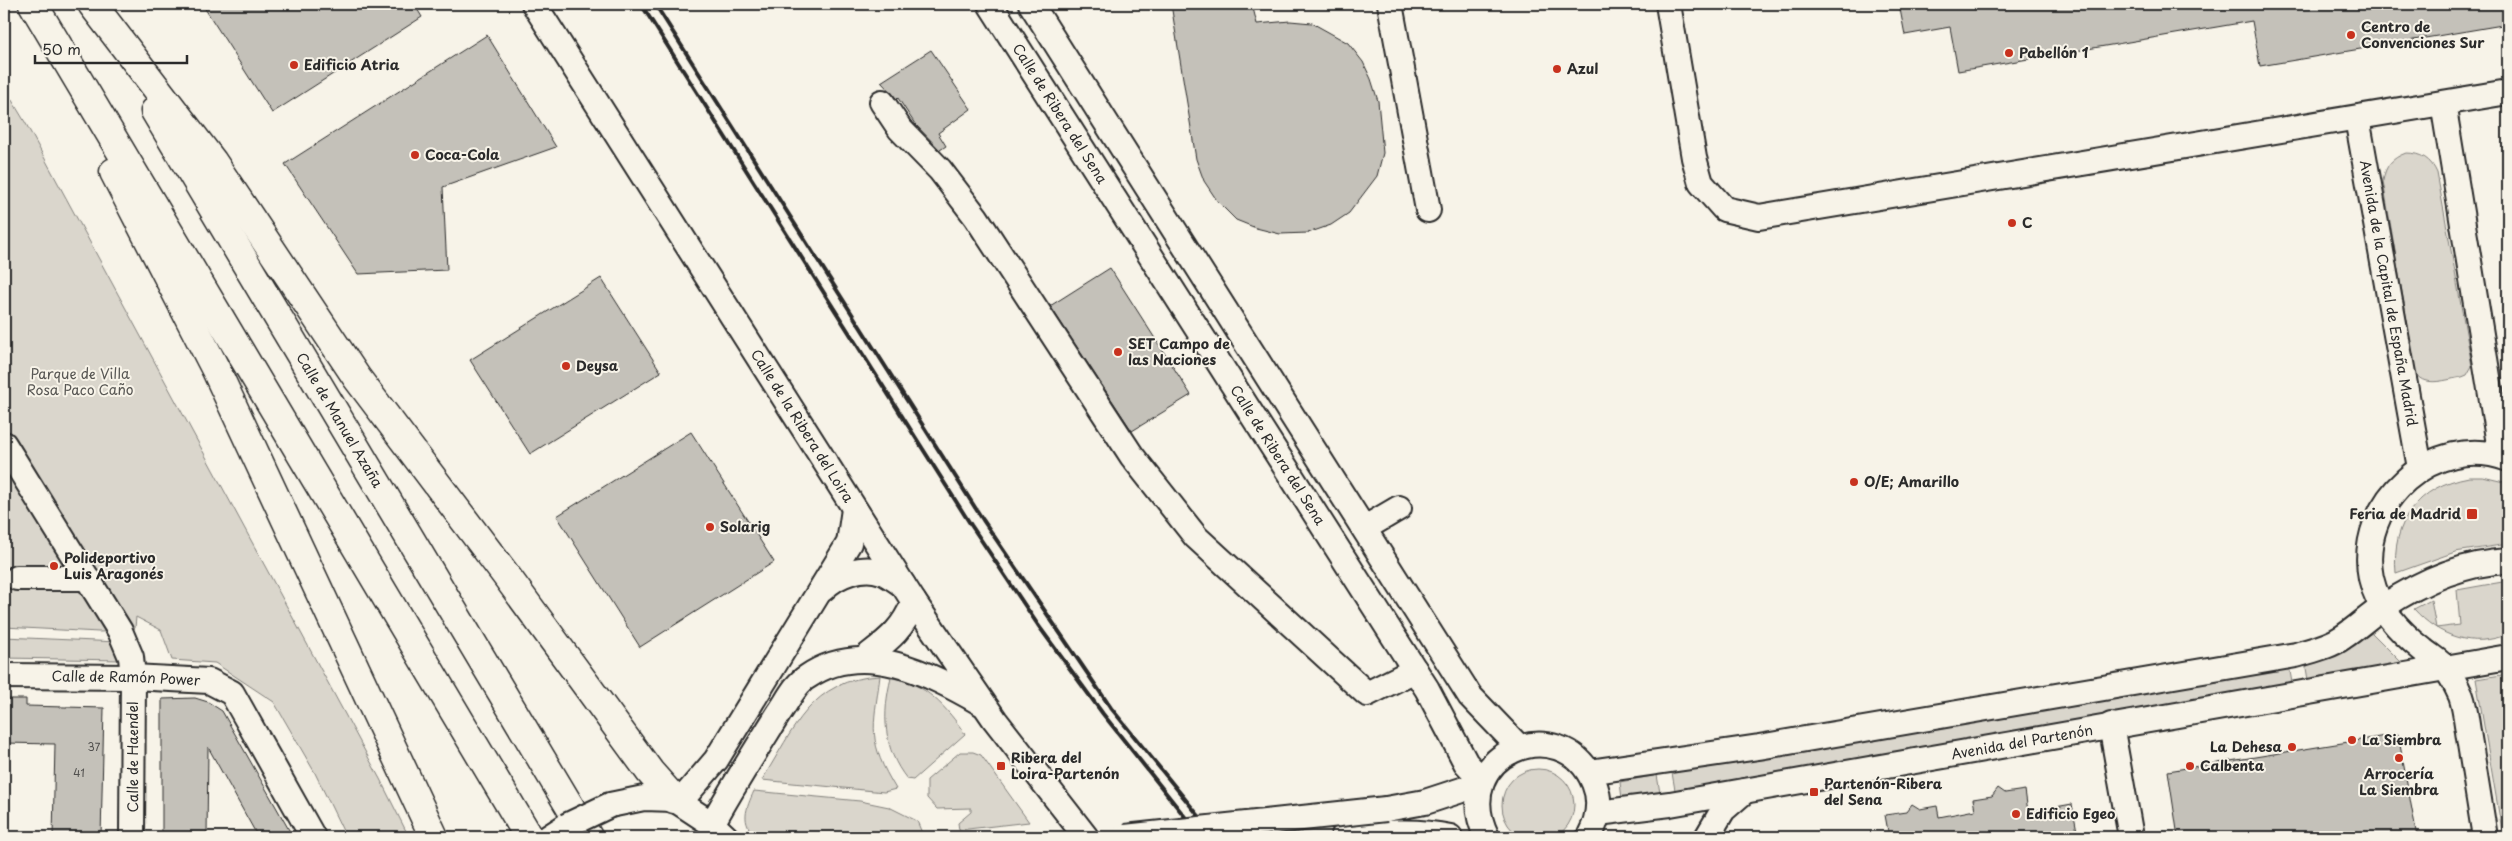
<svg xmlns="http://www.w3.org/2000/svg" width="2512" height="841" viewBox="0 0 2512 841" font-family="'Playpen Sans',sans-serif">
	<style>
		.green { fill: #dad6cc; stroke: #82807c }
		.building { fill: #c4c1b9; stroke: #2b2b2b }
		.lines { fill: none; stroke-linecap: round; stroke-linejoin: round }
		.minor-casing { stroke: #2b2b2b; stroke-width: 28 }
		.highway-casing { stroke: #2b2b2b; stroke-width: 31 }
		.minor { stroke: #f7f3e8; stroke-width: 24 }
		.highway { stroke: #f7f3e8; stroke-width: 28 }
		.rail { stroke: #2b2b2b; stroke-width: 4 }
		.minor-bridge-casing { stroke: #2b2b2b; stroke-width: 28; stroke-linecap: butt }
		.minor-bridge { stroke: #f7f3e8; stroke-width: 24 }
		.poi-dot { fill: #c8321e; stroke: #f7f3e8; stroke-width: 2 }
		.labels { text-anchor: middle; stroke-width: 4; stroke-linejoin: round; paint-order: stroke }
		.number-label { font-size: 11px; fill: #51504e }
		.poi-label { font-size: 14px; font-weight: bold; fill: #2b2b2b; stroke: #f7f3e8; text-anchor: start }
		.street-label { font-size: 14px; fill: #2b2b2b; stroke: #f7f3e8 }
		.park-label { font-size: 14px; fill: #575653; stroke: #f7f3e8 }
	</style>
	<rect width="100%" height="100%" fill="#f7f3e8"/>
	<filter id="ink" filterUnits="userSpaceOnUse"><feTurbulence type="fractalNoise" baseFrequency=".02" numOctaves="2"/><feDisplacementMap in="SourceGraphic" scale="10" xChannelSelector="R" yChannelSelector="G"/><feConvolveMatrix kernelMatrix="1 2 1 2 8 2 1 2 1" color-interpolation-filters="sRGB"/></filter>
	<g filter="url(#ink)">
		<path class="green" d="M4 87 25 122 380 779 409 837H346L315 773 274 702 215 663 172 660 161 630 136 617 135 628 131 631 99 632 4 627Z
			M2406 153C2421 153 2431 159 2437 173L2472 366 2467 375 2462 377C2448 379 2425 388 2416 374L2383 181C2385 166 2392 158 2406 153Z
			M2469 477H2483L2508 483V544L2455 552 2396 573C2391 522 2418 486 2469 477Z
			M2508 581V634C2473 649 2438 636 2414 609L2431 600 2436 628 2460 625 2457 590Z
			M2372 633 2403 664 2308 680 2305 662 2342 651Z
			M4 637 118 642 122 660 4 658Z
			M2289 665 2292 683 1675 790 1672 773Z
			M2508 674V837H2503L2476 679Z
			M880 676C873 729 867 741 896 789L884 792 762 780C794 729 811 679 880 676Z
			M891 678C924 681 948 709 965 734L913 780 907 779C883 749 882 714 891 678Z
			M960 752H973L981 755 1029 822 959 830 958 823 971 812V808L937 809 927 798V780Z
			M1502 805a36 36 0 1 1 72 0a36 36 0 1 1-72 0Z
			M1657 775 1660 793 1622 799 1620 782Z
			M754 791 860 801 889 807 917 821 922 833 891 837H756C740 822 746 809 754 791Z"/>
		<path class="building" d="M202 4H414L422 17 272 113Z
			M1171 4H1252L1257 24 1290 21 1312 23 1348 43 1363 62 1371 79 1378 101 1383 153 1377 176 1349 213 1331 225 1308 233 1280 234 1256 228 1236 220 1218 202 1204 181 1196 159Z
			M1899 4H2508V24L2260 66 2252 21 1958 71 1950 27 1905 35Z
			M487 35 556 147 443 187 447 270 358 274 285 164Z
			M931 50 971 109 938 133 946 146 940 150 915 124 898 98 897 99 881 82Z
			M1110 268 1191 395 1132 431 1050 306Z
			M601 278 661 372 530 454 470 360Z
			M691 432 774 562 640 647 557 516Z
			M195 698 208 702 222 711 293 837H258L208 747 207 837H162V699Z
			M4 699H26V706L104 708 101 837H53L55 744 4 743Z
			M2398 734 2417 837H2178L2168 771Z
			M1998 788 2005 793 2025 790 2028 812 2072 804 2078 837H1889L1885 815 1906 812 1912 804 1920 809 1937 806 1939 817 1975 810 1973 799 1992 796Z"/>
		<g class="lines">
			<defs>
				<g id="minor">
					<path id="s1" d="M534 4 914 602 995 720 1086 837"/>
					<path id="s2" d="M990 4 1427 689 1466 763 1482 780"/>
					<path d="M1031 4 1470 696 1519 747"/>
					<path d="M1390 4 1428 210"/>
					<path d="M1668 4 1694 158 1701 183 1724 209 1759 217 2508 92"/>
					<path d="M882 102 900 129 940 170 976 217 1132 456 1196 537 1367 694 1415 670"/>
					<path d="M2443 103 2501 456"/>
					<path id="s3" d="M2357 118 2420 468"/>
					<path d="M4 444 120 631 131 657 133 677 132 837"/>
					<path d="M1365 528 1399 508"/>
					<path d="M17 578H87"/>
					<path d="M823 589C837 574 863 565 882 572 889 575 897 581 903 585"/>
					<path d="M864 659C888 640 902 631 914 602"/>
					<path id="s4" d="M4 676 133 677 209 681 232 693 313 837"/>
					<path d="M2111 725 2131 837"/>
					<path d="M1589 772 1759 747 2296 655C2312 650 2329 647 2343 637 2357 628 2369 616 2383 607 2420 582 2463 563 2508 561"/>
					<path d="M680 802 716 760 849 543 854 509"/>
					<path d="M610 805 644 798 674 799 712 824 726 837"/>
					<path d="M1386 809 1425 802 1480 784"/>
					<path id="s5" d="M1598 813 1670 804 2508 657"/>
					<path d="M712 824C733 786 756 750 779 713 787 702 795 684 807 677 863 638 930 674 981 703"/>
					<path d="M549 837 566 826"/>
					<path d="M1343 837C1379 833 1414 829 1450 837"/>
					<path d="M1487 837C1446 754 1562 707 1594 783 1602 802 1598 820 1589 837"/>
					<path d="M1707 837 1723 810 1745 791"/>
					<path d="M2485 837C2480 806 2475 775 2470 744 2467 728 2466 710 2461 696 2457 687 2452 677 2446 669 2441 662 2430 656 2423 650 2399 631 2378 609 2371 578 2356 503 2434 431 2508 459"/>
				</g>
				<g id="highway">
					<path d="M33 4 529 837"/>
					<path d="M92 4 213 162 357 378 505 574 650 772 674 799"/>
					<path id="s6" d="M155 111 588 837"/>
					<path d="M114 172 216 370 434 837"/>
				</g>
			</defs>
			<use href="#minor" class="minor-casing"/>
			<use href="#highway" class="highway-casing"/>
			<use href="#minor" class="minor"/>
			<use href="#highway" class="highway"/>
			<path class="rail" d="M641 4 971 525 1038 625 1103 714 1201 837
				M655 4 983 520 1111 708 1216 837"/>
			<defs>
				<path id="minor-bridge" d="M566 826 610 805
					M1125 837 1386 809"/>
			</defs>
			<use href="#minor-bridge" class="minor-bridge-casing"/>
			<use href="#minor-bridge" class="minor-bridge"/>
		</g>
	</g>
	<g class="poi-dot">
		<circle cx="2351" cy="35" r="5"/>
		<circle cx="2009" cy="53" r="5"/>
		<circle cx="294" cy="65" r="5"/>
		<circle cx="1557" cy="69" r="5"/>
		<circle cx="415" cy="155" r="5"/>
		<circle cx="2012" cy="223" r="5"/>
		<circle cx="1118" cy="352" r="5"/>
		<circle cx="566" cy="366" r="5"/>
		<circle cx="1854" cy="482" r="5"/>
		<rect x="2466" y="508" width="12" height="12" rx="2.5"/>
		<circle cx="710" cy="527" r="5"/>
		<circle cx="54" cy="566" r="5"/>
		<circle cx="2352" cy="740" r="5"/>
		<circle cx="2292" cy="747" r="5"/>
		<circle cx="2399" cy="758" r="5"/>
		<rect x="996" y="761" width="10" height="10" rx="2.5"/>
		<circle cx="2190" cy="766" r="5"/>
		<rect x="1809" y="787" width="10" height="10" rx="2.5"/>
		<circle cx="2016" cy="814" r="5"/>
	</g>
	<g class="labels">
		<g class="number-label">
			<text x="94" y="751">37</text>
			<text x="79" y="777">41</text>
		</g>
		<g class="poi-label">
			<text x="2361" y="32">Centro de<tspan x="2361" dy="16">Convenciones Sur</tspan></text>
			<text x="2019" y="58">Pabellón 1</text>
			<text x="304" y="70">Edificio Atria</text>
			<text x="1567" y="74">Azul</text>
			<text x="425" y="160">Coca-Cola</text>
			<text x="2022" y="228">C</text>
			<text x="1128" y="349">SET Campo de<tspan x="1128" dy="16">las Naciones</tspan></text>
			<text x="576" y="371">Deysa</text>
			<text x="1864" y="487">O/E; Amarillo</text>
			<text x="2461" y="519" text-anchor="end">Feria de Madrid</text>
			<text x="720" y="532">Solarig</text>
			<text x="64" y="563">Polideportivo<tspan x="64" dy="16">Luis Aragonés</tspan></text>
			<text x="2362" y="745">La Siembra</text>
			<text x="2282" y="752" text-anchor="end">La Dehesa</text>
			<text x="1011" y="763">Ribera del<tspan x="1011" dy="16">Loira-Partenón</tspan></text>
			<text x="2200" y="771">Calbenta</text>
			<text x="2399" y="779" text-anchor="middle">Arrocería<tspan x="2399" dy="16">La Siembra</tspan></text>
			<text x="1824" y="789">Partenón-Ribera<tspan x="1824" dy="16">del Sena</tspan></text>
			<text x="2026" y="819">Edificio Egeo</text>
		</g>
		<g class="street-label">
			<text dy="5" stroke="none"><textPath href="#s2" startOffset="130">Calle de Ribera del Sena</textPath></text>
			<text dy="5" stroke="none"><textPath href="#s3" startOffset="178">Avenida de la Capital de España Madrid</textPath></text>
			<text dy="5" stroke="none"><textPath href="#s6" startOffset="360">Calle de Manuel Azaña</textPath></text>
			<text dy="5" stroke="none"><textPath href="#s1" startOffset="500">Calle de la Ribera del Loira</textPath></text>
			<text dy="5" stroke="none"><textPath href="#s2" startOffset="535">Calle de Ribera del Sena</textPath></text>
			<text dy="5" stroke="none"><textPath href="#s4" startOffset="122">Calle de Ramón Power</textPath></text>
			<text dy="5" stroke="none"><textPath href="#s5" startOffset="430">Avenida del Partenón</textPath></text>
			<text transform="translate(133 757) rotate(-90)" y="5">Calle de Haendel</text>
		</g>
		<g class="park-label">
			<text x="80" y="379">Parque de Villa<tspan x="80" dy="16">Rosa Paco Caño</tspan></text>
		</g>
	</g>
	<rect width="2512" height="841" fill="none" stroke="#f7f3e8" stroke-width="20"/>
	<rect x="10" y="10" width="2492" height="821" fill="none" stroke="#2b2b2b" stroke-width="2" filter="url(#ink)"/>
	<path d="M35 55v8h152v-8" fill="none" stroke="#2b2b2b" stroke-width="2.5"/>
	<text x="42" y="55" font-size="15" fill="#2b2b2b" stroke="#f7f3e8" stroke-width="4" paint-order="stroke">50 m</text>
</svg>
